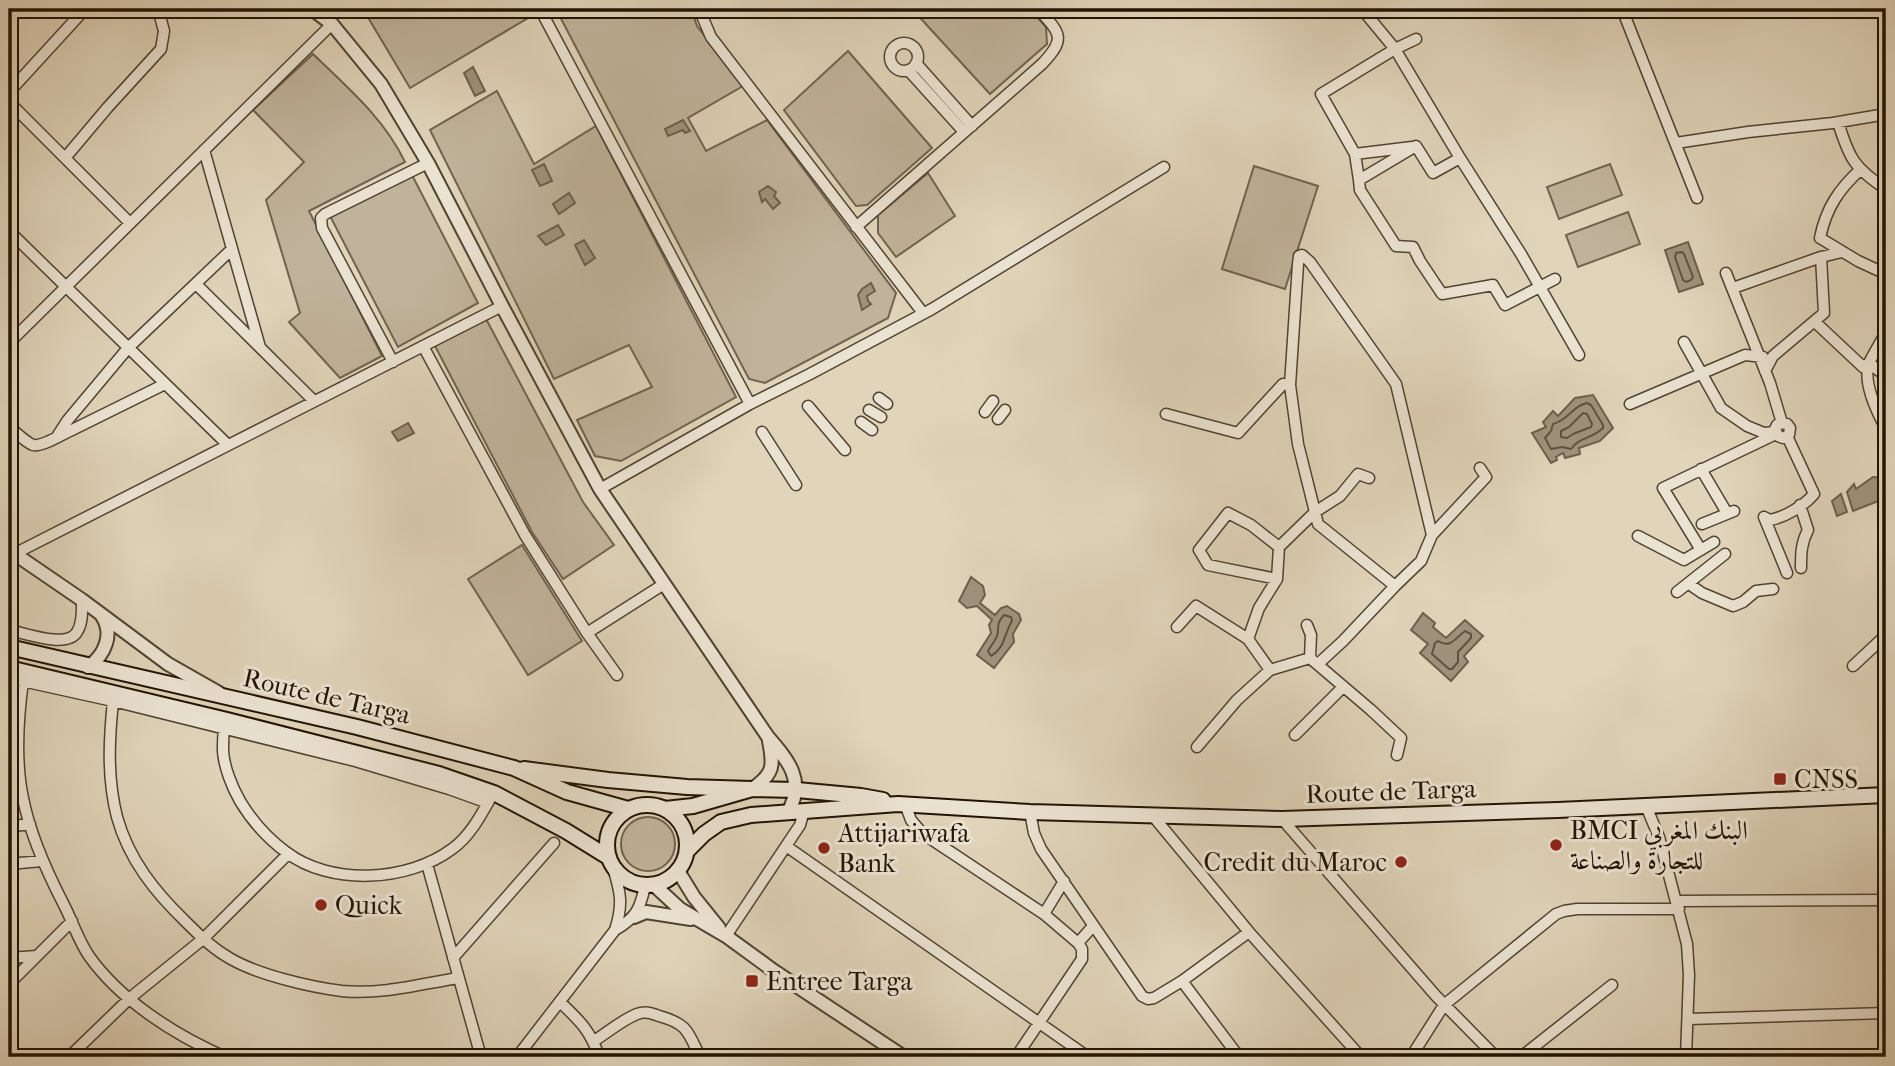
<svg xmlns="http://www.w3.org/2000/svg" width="1895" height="1066" viewBox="0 0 1895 1066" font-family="'IM FELL French Canon',Amiri,serif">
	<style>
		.green { fill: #c0b39b; stroke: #70634f; stroke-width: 2 }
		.water { fill: #9f927c; stroke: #6d5f4c; stroke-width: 2 }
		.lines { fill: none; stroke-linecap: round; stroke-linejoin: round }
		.shore { stroke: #605240; stroke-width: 2 }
		.minor-casing { stroke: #514331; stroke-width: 13 }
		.tertiary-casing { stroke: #514331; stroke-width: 16 }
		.secondary-casing { stroke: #211303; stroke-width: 18 }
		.minor { stroke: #ebe3d2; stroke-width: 10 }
		.tertiary { stroke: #ebe3d2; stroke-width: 12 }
		.secondary { stroke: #ebe3d2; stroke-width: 14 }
		.poi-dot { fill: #8f2418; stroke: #ebe3d2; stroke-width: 2.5 }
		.labels { text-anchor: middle; stroke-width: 6; stroke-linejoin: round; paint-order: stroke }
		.street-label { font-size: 26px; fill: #211303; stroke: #ebe3d2 }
		.poi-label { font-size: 26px; fill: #211303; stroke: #ebe3d2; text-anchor: start }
	</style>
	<rect width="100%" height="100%" fill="#e0d4ba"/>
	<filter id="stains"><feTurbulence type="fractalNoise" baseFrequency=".00286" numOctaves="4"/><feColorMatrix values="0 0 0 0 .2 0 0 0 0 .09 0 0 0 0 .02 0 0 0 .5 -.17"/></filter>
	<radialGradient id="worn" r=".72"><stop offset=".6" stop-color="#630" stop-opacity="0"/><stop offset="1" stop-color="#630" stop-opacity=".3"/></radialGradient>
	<path class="green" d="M363 9H538L540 11 410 88Z
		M556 9H691L697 26 743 86 688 118 706 151 767 120 896 293 888 318 765 383 749 379Z
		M912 9H1030L1046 27 1047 44 990 94Z
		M848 51 932 148 867 205 856 206 784 110Z
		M313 54C347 87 384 118 405 162L309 211 382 356 340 378 289 322 300 313 266 200 304 162 253 110Z
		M497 91 534 164 596 126 736 397 621 461 595 456 577 420 652 387 629 345 554 379 430 130Z
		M1610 164 1622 195 1559 219 1547 187Z
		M1254 166 1318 186 1285 289 1222 269Z
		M928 173 955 216 896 257 878 233V215Z
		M412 175 478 303 398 347 330 216Z
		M1628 212 1640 244 1578 267 1566 235Z
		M485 317 583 502 614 545 563 579 532 532 434 344Z
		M522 545 582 641 528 675 468 579Z
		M621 844a27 27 0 1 1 54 0a27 27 0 1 1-54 0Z"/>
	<path class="water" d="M473 67 485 91 475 96 464 73Z
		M683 120 690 131 685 133 683 130 668 136 665 129Z
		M544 164 552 181 540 186 532 170Z
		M768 186 776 192 774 196 780 203 773 209 765 199 762 202 759 192Z
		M569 193 575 203 559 214 553 204Z
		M558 225 564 235 546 245 538 236Z
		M584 240 595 258 585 265 575 245Z
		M1688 242 1703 284 1679 292 1665 250Z
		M871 283 875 291 867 296 868 301 871 304 862 310 858 295 862 289Z
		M1593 395 1613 428 1600 441 1579 448 1580 454 1565 458 1563 453 1556 457 1557 460 1551 463 1532 433 1546 427 1543 422 1553 411 1558 416 1575 398Z
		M408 423 414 433 398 441 392 432Z
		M1873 477 1886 478V498L1853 511 1847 492 1854 484 1856 489Z
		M1841 494 1847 512 1837 516 1832 501Z
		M971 577 983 586 985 595 980 603 995 615 1001 608 1007 606 1019 614 1021 620 1013 634 1014 642 994 668 977 655 991 633 989 625 992 620 977 606 967 608 959 601Z
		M1423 613 1435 623 1433 627 1446 638 1465 620 1483 636 1464 656 1468 662 1451 681 1420 653 1428 644 1411 630Z"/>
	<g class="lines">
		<path class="shore" d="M1682 252 1684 254 1693 277 1691 280 1686 282 1683 280 1675 257 1676 253Z
			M1587 403 1591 405 1603 425V428C1592 439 1579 437 1571 449L1562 447 1551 449 1545 438 1551 431 1553 424C1569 420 1572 406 1587 403Z
			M1583 413 1587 414 1592 424 1591 427 1573 434 1567 438 1561 437V431L1569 427Z
			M1004 615 1011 617 1012 621C1004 634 1005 648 991 656L988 651C990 647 995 641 997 636 1000 626 995 625 1004 615Z
			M1465 631 1471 634V638L1458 652V662L1452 669H1449L1432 654 1435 643 1438 641C1451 649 1455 638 1465 631Z"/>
		<defs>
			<path id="minor" d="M540 9 750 404
				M699 9 711 37 923 313
				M1362 9 1395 49 1460 158 1521 254 1579 355
				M1622 9 1697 198
				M1416 39 1395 49 1321 94 1355 154 1359 180 1416 146 1433 173 1460 158
				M890 57a14 14 0 1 1 28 0a14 14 0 1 1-28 0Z
				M916 63 972 126
				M908 70 964 132
				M9 92 85 9
				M9 102 130 223
				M1838 122C1849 158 1854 168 1886 189
				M1676 143 1748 132 1833 123 1886 114
				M204 150 260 347
				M1355 154 1412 147
				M65 158 108 107 161 49 164 31 158 9
				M1861 169C1839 189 1826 208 1820 238L1858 261 1886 274
				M1359 180 1360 190 1396 246 1413 247 1420 261 1442 294 1493 285 1505 305 1555 279
				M856 227 1042 64C1067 38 1060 33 1038 9
				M9 231 228 445
				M1726 273 1770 383 1782 423 1787 424 1790 428 1789 435 1783 438 1778 436 1775 429 1777 425 1782 423
				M196 284 314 401
				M1733 288 1821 257
				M1815 322 1863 367 1869 363 1886 376
				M1886 332C1881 342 1875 351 1870 361 1861 380 1877 412 1886 429
				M1684 342 1721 408 1747 426 1764 433 1774 432
				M9 343 332 24
				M423 346 525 535 587 633 617 675
				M393 362 322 228 321 218 325 214 428 163
				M1765 371 1773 356 1824 313 1821 257 1842 252
				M1290 385 1298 264 1299 256 1302 255 1310 262 1396 384 1432 535
				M879 398 887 404
				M1630 404 1745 355 1763 357
				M808 406 845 450
				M869 410 881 417
				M985 412 993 401
				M1166 414 1238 433 1283 384 1290 385 1298 444 1315 512 1279 547 1277 579 1259 608 1248 639 1270 670
				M998 419 1005 410
				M861 422 872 430
				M9 427C16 432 25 442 33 445 43 447 62 434 72 430L165 384
				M762 432 796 485
				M58 435 67 421 128 348 232 249
				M1701 469 1727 513
				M1369 478 1358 474 1340 496 1315 512 1318 524 1395 586
				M600 489 750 404 810 374 932 309 1164 167
				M1800 505 1808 530C1801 543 1801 554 1801 568
				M1764 517 1770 520C1785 517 1804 506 1814 494L1787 436
				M1764 517 1787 573
				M1702 524 1734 511
				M1638 536 1684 560 1714 542
				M1701 550 1663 488 1776 434
				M14 554 502 306
				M1277 579 1208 565 1199 550 1228 513 1251 525 1279 547
				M1689 584 1702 593 1733 606 1743 602 1756 591 1773 589
				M1677 592 1725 554
				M1307 625 1311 635 1310 658 1371 710 1401 738 1397 755
				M1177 627 1196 606 1248 639
				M9 630C25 633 67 649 77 632 83 623 82 610 82 600
				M587 633 664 584
				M1318 664 1343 641 1395 586 1421 561 1432 535 1486 477 1480 468
				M1853 666 1886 635
				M9 678 113 701 355 761 449 789 488 803
				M23 681C18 718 15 761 23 798 30 835 46 870 63 903 72 920 78 940 89 956 121 1001 175 1035 225 1057
				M113 701C109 740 107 778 117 817 129 860 155 892 186 922 200 936 213 949 231 959 259 975 310 987 342 991 381 995 421 984 458 978
				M224 729C223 736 223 744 223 751 224 767 232 787 240 801 252 821 267 838 286 852 330 886 408 882 452 849 469 837 480 817 490 799
				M1295 735 1343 687
				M1197 747 1237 700 1270 670 1310 658
				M905 804 911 820 922 833 1044 914 1078 943 1082 949V959L1016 1057
				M1646 806 1659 837 1687 944 1689 975 1686 1057
				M1030 812 1034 833 1041 849 1142 996 1148 999 1154 998 1182 981 1249 932
				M1153 816 1249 932 1361 1057
				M1282 819 1436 996 1496 1057
				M9 823 14 826 30 824
				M786 846 1088 1057
				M9 864 42 861
				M427 864 481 1057
				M1677 901 1886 900
				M1044 914 1064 881
				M615 930C636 918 640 909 645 886
				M726 936 800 825 804 811
				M1078 943 1093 926
				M9 958 37 956
				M453 958 554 843
				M1182 981 1239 1057
				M9 984 72 921
				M560 1002C579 1020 591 1031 599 1057
				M1689 1019 1886 1013
				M594 1041C608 1032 622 1020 637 1014 645 1011 651 1013 659 1016 688 1024 688 1032 700 1057
				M69 1057 130 998 203 939 288 854
				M480 1057 487 1056 501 1057
				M517 1057 615 930C623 905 621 893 613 868
				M1411 1057 1444 1005 1556 914 1564 911 1577 909H1679
				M1521 1057 1612 985"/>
			<path id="tertiary" d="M312 9 332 24 381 84 428 163 502 306 600 489 768 737C788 760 806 781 788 812
				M9 550 82 600 168 664 219 693
				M88 667C105 655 114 634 102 616
				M752 789C774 774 774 766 769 741
				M678 871 694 897 719 928
				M654 885 680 909 726 936 774 971 904 1057
				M634 917 646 912 691 919"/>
			<path id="secondary" d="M9 647 357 727 514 768 567 792 628 809
				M9 668 227 720 439 774 494 793 566 831 608 857
				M524 769 608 780 687 787 752 789
				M607 845a40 40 0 1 1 80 0a40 40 0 1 1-80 0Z
				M665 809 693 806 752 789 797 790 861 796 883 800
				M687 851 704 834 721 822 751 815 898 804 1030 812 1282 819 1558 810 1886 795"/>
		</defs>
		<use href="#minor" class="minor-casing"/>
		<use href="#tertiary" class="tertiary-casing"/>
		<use href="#secondary" class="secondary-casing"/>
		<use href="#minor" class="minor"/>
		<use href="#tertiary" class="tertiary"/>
		<use href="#secondary" class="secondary"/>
	</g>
	<g class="poi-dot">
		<rect x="1773" y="772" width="14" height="14" rx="3.5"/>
		<circle cx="1556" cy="845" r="7"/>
		<circle cx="824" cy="848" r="7"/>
		<circle cx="1401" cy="862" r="7"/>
		<circle cx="321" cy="905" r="7"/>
		<rect x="745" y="974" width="14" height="14" rx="3.5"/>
	</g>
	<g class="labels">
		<g class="street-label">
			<text transform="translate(327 696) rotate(13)" y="9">Route de Targa</text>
			<text transform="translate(1391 791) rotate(-2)" y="9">Route de Targa</text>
		</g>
		<g class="poi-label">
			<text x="1794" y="788">CNSS</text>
			<text x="1570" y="839">BMCI البنك المغربي<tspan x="1570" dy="30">للتجارة والصناعة</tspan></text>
			<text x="838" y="842">Attijariwafa<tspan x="838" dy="30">Bank</tspan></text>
			<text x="1387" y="871" text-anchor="end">Credit du Maroc</text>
			<text x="335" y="914">Quick</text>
			<text x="766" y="990">Entree Targa</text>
		</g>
	</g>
	<rect width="1895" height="1066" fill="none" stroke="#e0d4ba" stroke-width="35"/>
	<rect x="10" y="10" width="1874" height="1045" fill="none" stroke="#211303" stroke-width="3.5"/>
	<rect x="18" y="18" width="1860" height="1031" fill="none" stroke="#211303" stroke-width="2"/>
	<rect width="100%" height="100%" filter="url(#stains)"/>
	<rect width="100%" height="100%" fill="url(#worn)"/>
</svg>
